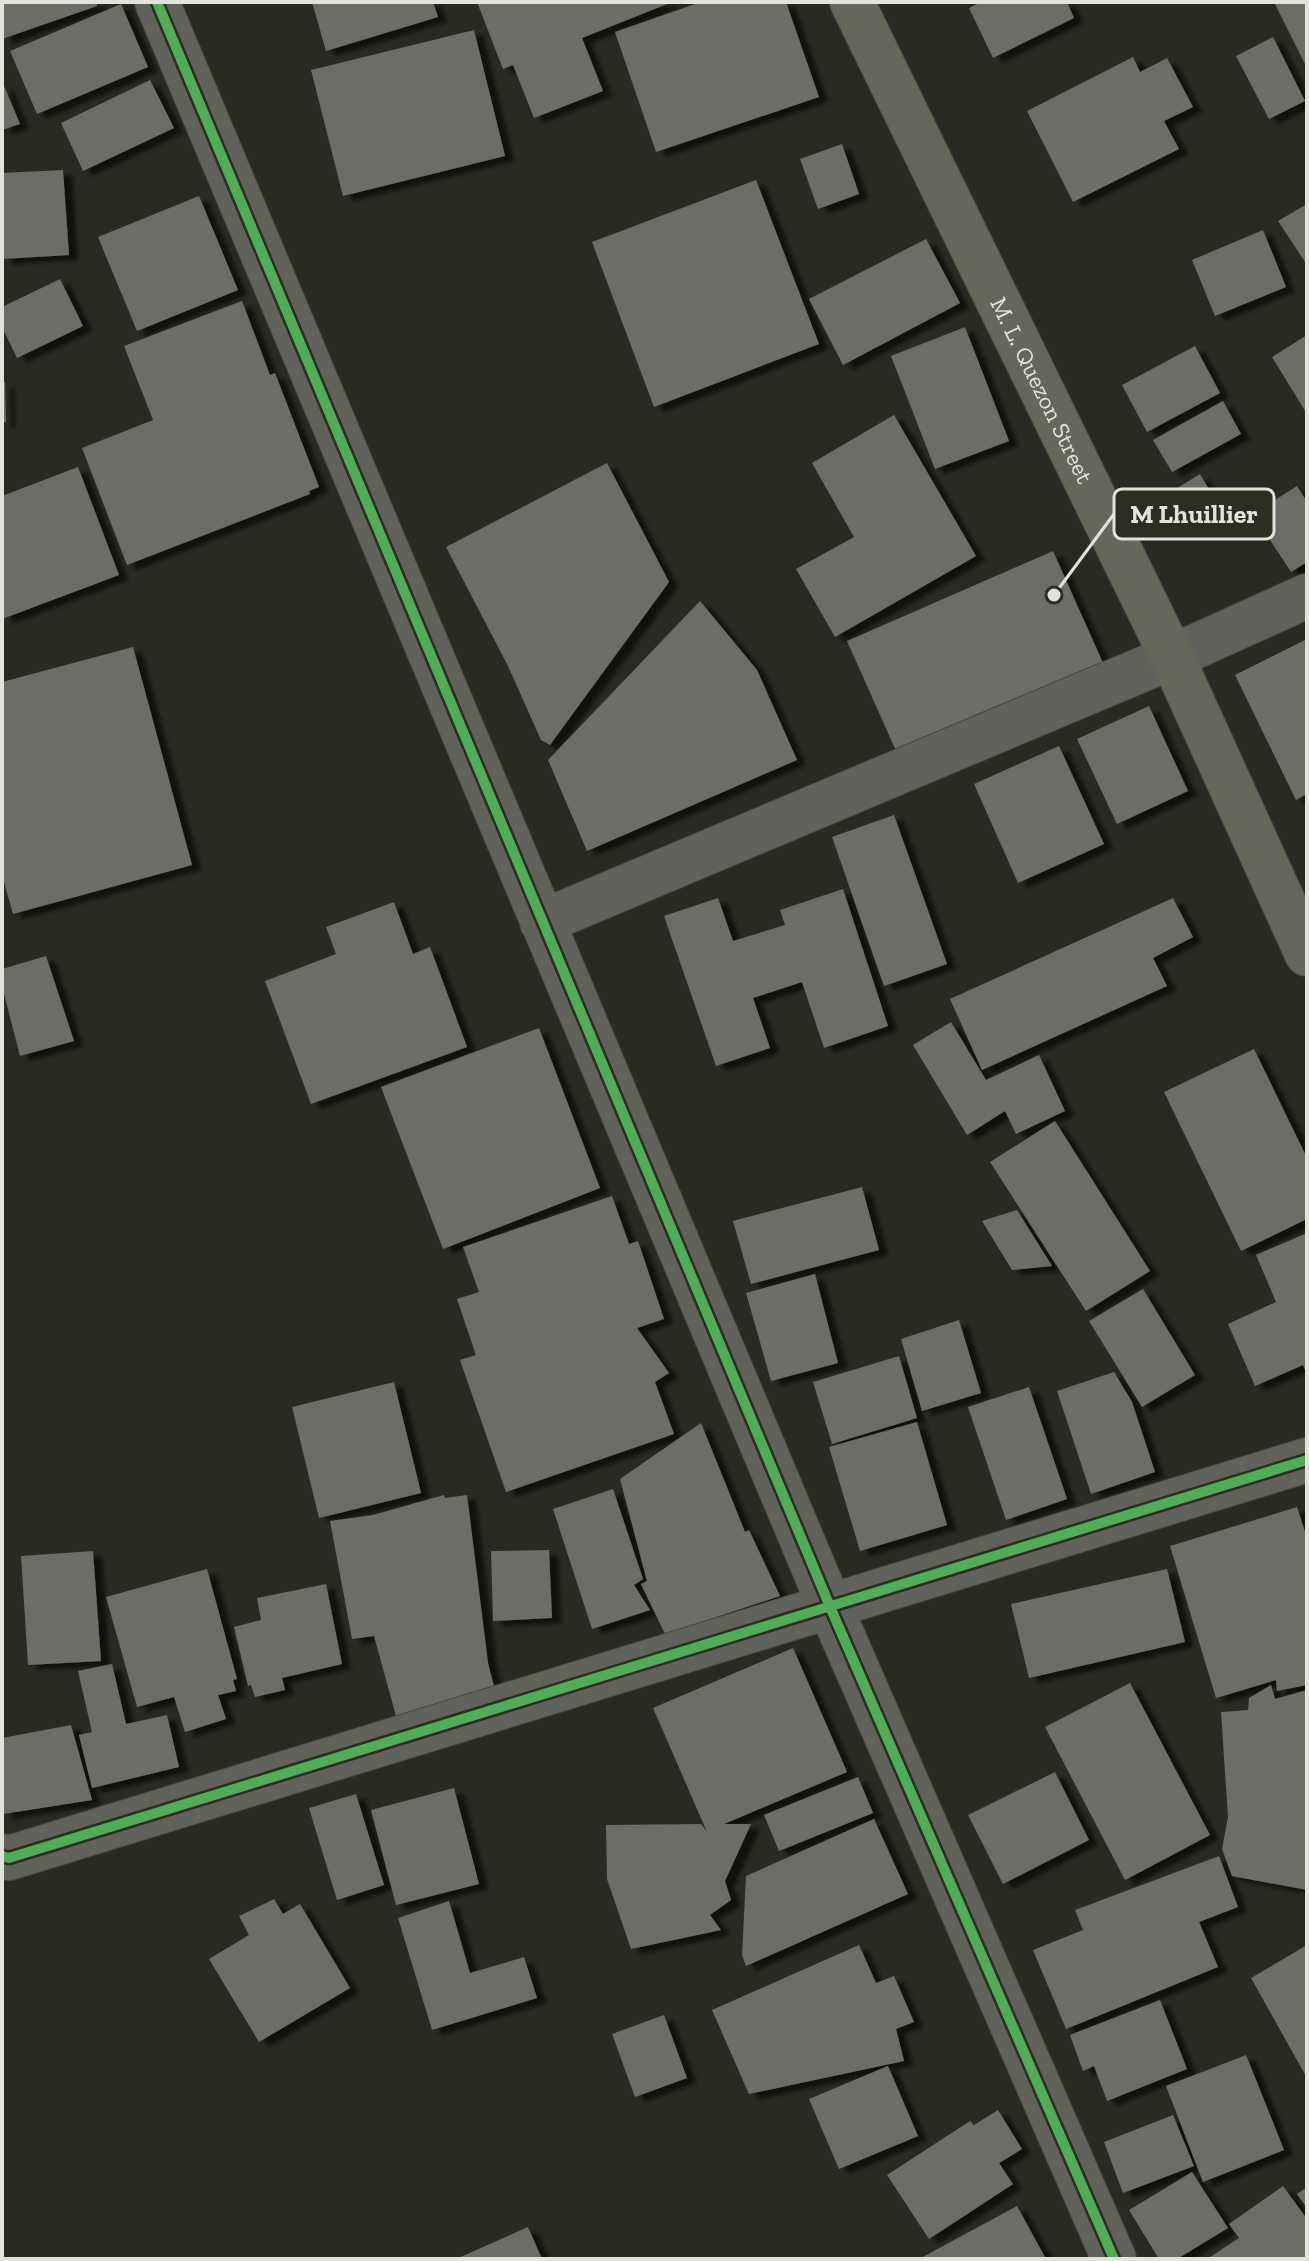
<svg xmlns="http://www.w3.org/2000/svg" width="1309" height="2261" viewBox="0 0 1309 2261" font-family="'Zilla Slab',serif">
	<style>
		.building { fill: #6c6d66; filter: url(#shadow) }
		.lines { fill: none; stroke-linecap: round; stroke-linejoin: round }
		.minor-casing { stroke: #484841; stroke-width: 46 }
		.major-casing { stroke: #484841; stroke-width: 46 }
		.minor { stroke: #62625d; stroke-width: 44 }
		.major { stroke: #666758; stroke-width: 44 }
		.cycleway-casing { stroke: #2c2e1f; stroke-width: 15 }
		.cycleway { stroke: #51ab58; stroke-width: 10 }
		.labels { text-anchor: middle; stroke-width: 8; stroke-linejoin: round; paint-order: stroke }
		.street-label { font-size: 24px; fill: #e2e3d9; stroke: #2c2e1f }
		.leader { fill: none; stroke: #e2e3d9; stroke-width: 3 }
		.callout-dot { fill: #e2e3d9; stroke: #2c2e1f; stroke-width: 3 }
		.callout { fill: #2c2e1f; stroke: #e2e3d9; stroke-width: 3 }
		.callout-label { font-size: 26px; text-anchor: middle; font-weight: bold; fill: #e2e3d9 }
	</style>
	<defs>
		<filter id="shadow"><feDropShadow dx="9" dy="5" stdDeviation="2" flood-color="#0009"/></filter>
	</defs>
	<rect width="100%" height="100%" fill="#292a22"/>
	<path class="building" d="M2 2H96L97 6 2 39Z
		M312 2H433L438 17 326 51Z
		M477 2H672L582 38 603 91 534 118 513 65 503 69Z
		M701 2H786L819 97 656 152 615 32Z
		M981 2H1067L1074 18 993 58 969 8Z
		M1274 2H1307V68Z
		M121 4 148 67 37 114 10 51Z
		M474 30 505 156 343 196 311 70Z
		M1273 37 1305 101 1269 119 1236 56Z
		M1133 57 1140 72 1167 58 1193 107 1164 121 1179 149 1073 202 1027 111Z
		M150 80 174 128 83 171 61 123Z
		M2 81 20 124 2 130Z
		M842 144 859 194 818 209 800 159Z
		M63 170 69 255 2 259V173Z
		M756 180 819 344 654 407 592 242Z
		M199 196 238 290 137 331 98 237Z
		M1307 204V265L1278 221Z
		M1263 230 1286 287 1215 316 1192 260Z
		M926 239 960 303 843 365 809 299Z
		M60 279 83 326 17 358 2 327V307Z
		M242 301 270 375 275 373 319 487 309 491 310 494 127 565 82 448 153 420 124 346Z
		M965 327 1009 441 935 469 891 356Z
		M1307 335V414L1272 357Z
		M1195 346 1220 393 1147 432 1122 385Z
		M2 382H5L6 422H2Z
		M1223 401 1241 434 1172 472 1153 440Z
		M894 415 976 556 835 637 796 569 854 537 812 463Z
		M607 463 669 582 550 745 541 740 508 666 446 547Z
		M78 467 119 575 2 619V496Z
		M1200 474 1218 505 1174 534 1155 502Z
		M1297 486 1307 502V562L1291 572 1253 514Z
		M1053 551 1103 663 897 753 847 641Z
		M700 601 757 670 797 760 587 851 548 760Z
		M1307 639V794L1296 800 1235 675Z
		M133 647 192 865 13 914 2 875V682Z
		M1149 706 1188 791 1117 824 1077 739Z
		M1059 746 1104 844 1018 883 974 784Z
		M894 815 947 964 884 986 832 837Z
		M843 889 888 1026 824 1048 802 982 753 998 770 1048 716 1066 664 916 718 898 733 941 785 925 780 910Z
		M1173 898 1193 937 1153 958 1167 986 982 1070 950 999Z
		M394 902 413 954 430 947 467 1047 311 1104 265 981 336 954 326 927Z
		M46 956 74 1041 20 1056 2 986V969Z
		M951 1022 986 1080 1039 1055 1065 1111 1016 1134 1005 1111 967 1135 913 1045Z
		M539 1028 600 1188 443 1249 381 1087Z
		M1254 1049 1307 1158V1219L1241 1251 1164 1092Z
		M1055 1121 1150 1271 1086 1311 990 1162Z
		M862 1187 879 1250 751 1284 733 1221Z
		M612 1196 629 1244 638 1241 664 1319 637 1328 669 1373 655 1382 674 1434 506 1492 460 1360 476 1355 457 1299 479 1292 463 1247Z
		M1017 1210 1052 1266 1012 1270 982 1221Z
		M1307 1233V1374L1303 1365 1255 1386 1228 1324 1276 1302 1256 1255Z
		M815 1274 838 1363 771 1381 746 1293Z
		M1143 1289 1195 1375 1142 1407 1089 1321Z
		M959 1320 981 1393 922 1411 901 1339Z
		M899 1356 917 1418 832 1444 813 1382Z
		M1114 1372 1132 1402 1155 1472 1091 1494 1057 1391Z
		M394 1382 421 1493 319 1518 292 1407Z
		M1029 1387 1067 1499 1006 1520 968 1407Z
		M917 1422 947 1525 860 1551 829 1447Z
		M701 1423 745 1532 749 1530 780 1596 665 1634 641 1584 647 1581 620 1479Z
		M613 1489 643 1579 634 1585 650 1610 592 1629 553 1509Z
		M444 1495 445 1498 467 1495 488 1663 495 1690 396 1716 374 1636 352 1639 330 1521 373 1515Z
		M1297 1507 1307 1538V1685L1277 1691 1276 1680 1216 1698 1170 1546Z
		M549 1550 552 1618 493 1621 491 1551Z
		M93 1551 101 1661 28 1665 21 1556Z
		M207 1569 237 1679 233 1680 236 1691 218 1695 226 1719 185 1732 174 1697 137 1707 106 1597Z
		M1167 1569 1185 1642 1029 1678 1011 1604Z
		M326 1584 342 1664 282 1678 285 1690 255 1697 251 1685 248 1686 234 1627 261 1620 257 1598Z
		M793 1648 847 1772 724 1824H751L725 1881 731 1900 710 1915 721 1930 631 1949 607 1879 606 1825 701 1824 707 1832 653 1708Z
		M112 1664 126 1724 167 1715 179 1767 92 1788 79 1735 92 1732 78 1671Z
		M1130 1683 1210 1835 1125 1880 1045 1727Z
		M1271 1685 1275 1699 1307 1690V1890L1232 1876 1222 1849 1228 1817 1221 1712 1248 1710 1249 1698Z
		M71 1725 92 1800 3 1814 2 1738Z
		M1055 1772 1089 1840 1003 1884 968 1815Z
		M858 1777 873 1813 779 1851 764 1815Z
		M454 1788 479 1884 396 1905 371 1810Z
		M356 1794 384 1885 337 1900 309 1808Z
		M874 1819 908 1894 746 1966 742 1955 746 1876Z
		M1219 1856 1238 1907 1199 1922 1218 1967 1066 2029 1033 1950 1083 1930 1075 1910Z
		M274 1899 283 1914 300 1904 350 1988 259 2042 209 1959 249 1935 239 1916Z
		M449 1901 470 1973 524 1957 537 1998 432 2030 398 1918Z
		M859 1945 876 1983 894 1976 914 2022 896 2029 904 2061 749 2094 712 2010Z
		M1307 1945V2078L1251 1978Z
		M1160 2000 1187 2069 1107 2101 1094 2066 1083 2071 1070 2035Z
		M664 2015 687 2078 635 2097 612 2034Z
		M1246 2055 1284 2150 1203 2182 1166 2086Z
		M888 2066 918 2136 839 2169 809 2099Z
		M998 2110 1022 2149 999 2163 1013 2184 929 2239 887 2175 970 2121 974 2125Z
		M1173 2115 1194 2166 1123 2193 1104 2142Z
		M1192 2172 1228 2228 1177 2259H1159L1129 2210Z
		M1283 2186 1307 2219V2259H1207L1239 2238 1229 2224Z
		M1307 2187V2208L1297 2194Z
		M1017 2206 1046 2259H919Z
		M528 2227 542 2259H456Z"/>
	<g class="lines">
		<defs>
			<path id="minor" d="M157 2 831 1609 1114 2259
				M542 922 1172 657 1307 596
				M2 1856 9 1858 1307 1460"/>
			<g id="major">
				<path id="s1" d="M852 2 1172 657 1307 954"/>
			</g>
		</defs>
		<use href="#minor" class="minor-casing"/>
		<use href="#major" class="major-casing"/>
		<use href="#minor" class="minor"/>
		<use href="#major" class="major"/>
		<defs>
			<path id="cycleway" d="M157 2 831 1609 1114 2259
				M2 1856 9 1858 1307 1460"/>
		</defs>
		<use href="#cycleway" class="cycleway-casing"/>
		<use href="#cycleway" class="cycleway"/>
	</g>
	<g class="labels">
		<g class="street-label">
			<text dy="8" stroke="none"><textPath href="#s1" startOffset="432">M. L. Quezon Street</textPath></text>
		</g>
	</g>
	<path class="leader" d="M1054 595L1114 514"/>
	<circle class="callout-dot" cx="1054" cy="595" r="8"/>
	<rect class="callout" x="1114" y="489" width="160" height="50" rx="8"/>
	<g class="callout-label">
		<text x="1194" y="523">M Lhuillier</text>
	</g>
	<rect width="1309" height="2261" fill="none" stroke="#e2e3d9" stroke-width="8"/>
</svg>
